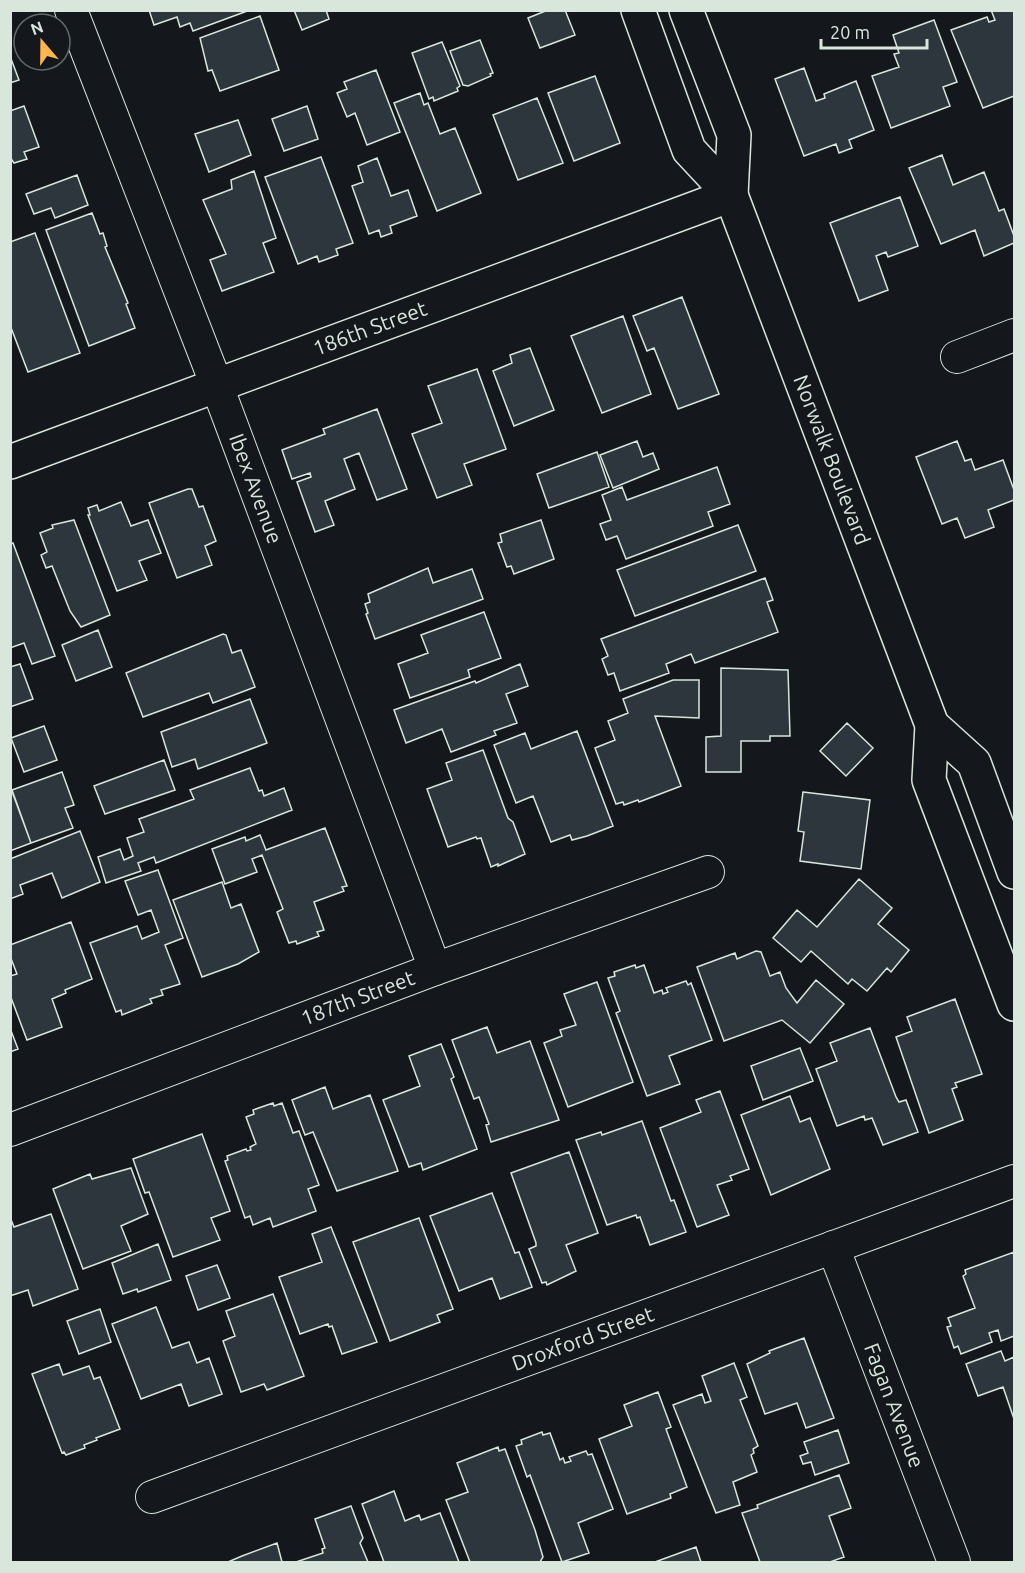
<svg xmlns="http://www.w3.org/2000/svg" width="1025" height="1573" viewBox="0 0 1025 1573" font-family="Ubuntu,sans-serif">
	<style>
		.building { fill: #2c363c; stroke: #d8e6dc; stroke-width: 1.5 }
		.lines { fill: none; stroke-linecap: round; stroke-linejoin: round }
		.street-casing { stroke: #d8e6dc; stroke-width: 34 }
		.secondary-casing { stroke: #d8e6dc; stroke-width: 36 }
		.street { stroke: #14181c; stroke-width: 32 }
		.secondary { stroke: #14181c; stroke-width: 33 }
		.labels { text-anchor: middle; stroke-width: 4.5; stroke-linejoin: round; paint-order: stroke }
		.street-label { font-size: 21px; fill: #d8e6dc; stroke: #14181c }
	</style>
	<rect width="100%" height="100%" fill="#14181c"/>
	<path class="building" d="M149 10H250L193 31 190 23 180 27 177 17 154 25Z
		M294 10H326L329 19 302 30Z
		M548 10H565L575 35 540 48 528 18Z
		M991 10H1014V96L983 108 951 30 987 17 989 22 995 20Z
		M260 16 279 70 220 91 212 70 208 71 200 38Z
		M934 20 957 82 943 87 950 106 891 128 872 76 899 67 894 54 899 53 893 35Z
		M480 40 493 73 490 74 491 76 468 86 463 85 450 51Z
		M442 42 460 86 457 88 458 91 434 101 433 97 429 99 412 53Z
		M10 56 19 80 10 83Z
		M804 68 816 101 825 98 824 94 856 81 874 130 849 140 852 148 839 153 836 144 804 156 775 79Z
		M376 70 400 132 367 145 355 113 347 117 337 93 347 89 344 82Z
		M595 76 620 143 574 161 548 93Z
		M420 93 424 105 428 103 440 134 455 128 481 193 437 211 394 103Z
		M537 98 563 163 518 180 493 115Z
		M24 106 39 147 24 152 27 159 14 163 10 157V111Z
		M307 106 318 139 284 151 272 119Z
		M238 120 251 155 209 172 195 134Z
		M942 155 953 185 984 172 999 211 1004 209 1014 236V243L984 256 975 230 941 244 909 168Z
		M321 157 353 243 336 249 338 255 319 262 317 256 298 264 265 177Z
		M377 158 391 196 408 190 417 216 390 226 392 233 381 237 379 230 369 234 352 186 363 182 358 166Z
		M254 171 276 238 263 243 274 272 222 291 210 260 226 254 203 200 232 189 231 180Z
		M77 175 88 205 55 218 51 208 34 214 26 194Z
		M900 197 918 246 888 257 886 252 876 256 888 290 859 301 830 223Z
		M92 213 100 234 103 233 107 246 105 247 128 303 126 304 135 328 89 346 46 230Z
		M35 233 80 353 28 372 10 325V242Z
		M682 297 719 394 678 409 654 348 647 351 633 316Z
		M623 316 651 394 602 413 571 336Z
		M530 348 554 410 514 426 493 371 512 363 510 355Z
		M477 369 506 449 464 464 472 485 437 498 412 434 442 423 428 386Z
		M377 409 407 489 377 500 359 453 344 459 355 489 325 501 334 525 315 532 297 482 311 477 310 473 292 479 282 450 325 434 323 429Z
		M637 441 643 457 653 453 659 469 613 488 600 455Z
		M957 441 965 461 971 459 975 470 1003 460 1014 490V500L988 510 994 527 965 538 957 518 942 524 916 457Z
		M597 452 609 487 549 508 537 474Z
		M717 467 730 504 708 512 713 526 626 559 617 536 606 540 600 524 611 520 602 495 622 487 627 500Z
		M188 489H192L199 507 203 506 216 541 205 546 212 565 177 578 149 503Z
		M121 502 131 526 148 520 161 553 139 561 147 580 117 591 88 515H90L88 508 97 505 99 511Z
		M74 520 110 615 81 627 70 611 52 566 46 568 41 555 47 552 40 533 53 528 52 525Z
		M541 520 554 559 514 574 511 566 507 567 498 543 502 542 500 534Z
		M738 525 756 571 635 616 617 570Z
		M13 543 55 656 32 664 24 643 10 648V544Z
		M428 568 433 583 472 569 483 599 375 639 366 614 368 613 365 604 370 602 368 594Z
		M765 578 773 600 767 602 778 632 695 663 691 654 666 664 669 673 620 691 614 673 608 675 602 659 608 656 601 639Z
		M484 612 501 658 468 670 470 677 410 698 398 664 428 653 421 635Z
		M98 630 112 667 76 681 62 645Z
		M223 634 226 635 232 653 241 650 255 687 213 703 209 693 143 717 126 673Z
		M20 664 33 699 10 707V667Z
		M520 664 528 686 506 694 517 723 494 731 496 735 451 752 442 729 406 743 394 710 475 681 476 683Z
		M721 668 788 670 790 736H770V741H741V772H706V737L721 736Z
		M673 680H699V718L655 716 681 786 639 802 638 800 624 805 623 802 616 804 595 748 615 740 608 721 628 713 623 699Z
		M250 699 267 743 198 769 195 759 172 767 161 732Z
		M847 723 873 748 846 776 820 751Z
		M44 726 57 760 24 772 11 738Z
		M577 731 613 826 587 836 572 840 570 835 551 842 533 796 516 803 494 745 525 733 531 749Z
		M483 750 508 818 513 822 525 854 498 866V864L491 867 481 838 477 839 476 837 448 847 427 789 452 780 446 763Z
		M164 760 175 790 105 814 94 786Z
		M250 768 259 791 262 790 264 796 284 788 292 810 156 863 154 857 138 863 141 871 106 883 98 857 120 849 124 860 133 856 127 838 144 832 139 819 194 799 190 790Z
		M62 772 74 805 65 808 73 828 31 843 12 790Z
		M10 786 31 843 10 851Z
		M803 792 870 800 861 869 800 861 804 832 798 831Z
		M325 828 347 886 342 887 344 891 314 902 324 930 317 932 319 936 297 944 296 941 289 943 277 912 283 909 262 855 252 859 257 872 225 884 212 849 245 837 246 841 260 835 266 850Z
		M80 831 100 882 62 898 52 873 20 885 23 894 10 899V859Z
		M158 870 183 938 165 945 180 984 161 990 163 995 150 999 152 1003 122 1015 121 1010 116 1012 90 943 137 926 142 939 159 932 151 910 138 915 125 881Z
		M859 879 892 908 878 924 909 950 891 972 887 968 867 991 852 979 848 984 811 951 801 962 773 938 797 910 817 927Z
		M222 882 231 908 241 904 259 952 238 964 202 977 173 900Z
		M71 922 92 979 65 990 66 993 52 999 62 1027 27 1040 10 995V976L17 974 10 956V945Z
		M756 951 761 952 770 976 780 972 786 988 797 1003 816 980 844 1004 810 1043 782 1020 724 1041 697 967 735 953 737 959Z
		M635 965 636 968 644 965 654 993 662 990 663 994 668 992 666 988 686 981 688 985 691 983 712 1040 669 1056 680 1084 647 1096 616 1013 620 1011 608 978 615 976 614 972Z
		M597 982 633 1082 568 1107 544 1043 562 1036 560 1030 576 1025 564 994Z
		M955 999 982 1074 955 1083 957 1087 952 1089 963 1120 929 1133 896 1037 912 1031 907 1017Z
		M487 1027 497 1053 530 1041 559 1120 491 1142 486 1125 489 1124 479 1097 474 1099 452 1040Z
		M10 1028 18 1049 10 1052Z
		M870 1028 896 1097 899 1102 906 1100 918 1132 883 1145 872 1118 865 1120 864 1116 837 1126 816 1069 837 1061 830 1043Z
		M441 1044 454 1077 451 1079 477 1149 423 1170 421 1163 409 1167 383 1100 420 1086 409 1056Z
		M800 1048 813 1081 763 1100 751 1066Z
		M325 1087 333 1109 370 1095 398 1171 337 1191 313 1132 305 1135 292 1100Z
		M720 1091 749 1169 730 1176 732 1180 717 1185 729 1215 697 1227 660 1128 701 1112 696 1100Z
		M790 1096 800 1122 810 1118 830 1169 771 1195 741 1115Z
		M273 1103 274 1106 282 1103 293 1133 299 1131 319 1185 308 1189 316 1211 273 1227 270 1218 253 1225 250 1216 245 1218 225 1161 228 1160 227 1156 246 1149 247 1151 251 1150 250 1147 256 1144 246 1117 254 1114 253 1110Z
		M642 1121 671 1201 674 1200 686 1232 650 1245 640 1217 637 1218 636 1215 607 1225 576 1140 601 1132 602 1135Z
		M202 1134 230 1211 211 1218 220 1240 173 1257 149 1192 145 1193 133 1159Z
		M569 1152 598 1233 566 1245 576 1271 547 1285 546 1282 542 1283 529 1249 536 1246V1243L511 1173Z
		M131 1168 148 1214 121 1226 131 1251 83 1269 53 1189 90 1174 92 1179Z
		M492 1193 515 1253 519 1252 532 1287 500 1299 492 1278 459 1291 430 1216Z
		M51 1214 78 1289 33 1306 28 1290 10 1296V1217L14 1227Z
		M419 1218 453 1309 437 1315 440 1322 390 1341 353 1242Z
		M331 1227 377 1342 342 1354 332 1326 329 1327 328 1324 300 1334 279 1277 322 1262 312 1234Z
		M158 1244 171 1280 138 1292 137 1289 123 1294 112 1263Z
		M1014 1252V1336L1001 1341 998 1330 989 1333 992 1342 961 1354 958 1346 954 1348 947 1327 951 1326 948 1318 975 1308 963 1276 966 1274 965 1270Z
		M217 1265 230 1298 198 1310 186 1276Z
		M273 1294 304 1376 267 1390 264 1384 241 1392 223 1341 235 1336 226 1311Z
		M156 1307 172 1348 189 1342 197 1363 209 1358 222 1394 189 1406 181 1384 141 1399 112 1324Z
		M100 1309 111 1342 79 1354 67 1321Z
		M804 1338 834 1418 806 1428 797 1403 765 1414 747 1364 770 1353 769 1351Z
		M1001 1351 1005 1361 1014 1357V1419L1003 1387 978 1396 966 1364Z
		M734 1363 747 1397 740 1400 758 1446 753 1449 754 1453 751 1455 757 1472 733 1482 740 1505 716 1513 673 1405 702 1394 705 1403 711 1401 702 1376Z
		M59 1364 63 1375 89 1366 94 1379 100 1377 120 1429 96 1438 97 1440 84 1445 85 1448 66 1455 64 1452 62 1453 32 1374Z
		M658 1392 671 1427 666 1429 687 1487 670 1494 671 1498 627 1514 599 1439 632 1426 624 1405Z
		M838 1430 849 1463 815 1475 811 1462 803 1464 800 1456 808 1453 804 1442Z
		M542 1432 543 1435 550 1433 560 1460 563 1458 565 1463 571 1461 569 1457 586 1451 588 1455 592 1454 613 1509 578 1523 589 1553 562 1562 530 1475 527 1477 516 1446 522 1444 521 1440Z
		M498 1447 499 1451 505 1449 535 1530 543 1557 540 1562H470L446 1500 468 1492 457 1463Z
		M839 1475 851 1508 829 1516 844 1557 830 1562H760L742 1513 758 1508 757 1505Z
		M394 1491 405 1521 419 1515 421 1520 440 1513 459 1562H384L362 1504Z
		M351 1506 363 1538 360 1543 368 1562H296L323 1553 322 1549 325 1548 315 1519Z
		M277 1543 282 1562H228L242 1556Z
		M696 1547 701 1562H655Z"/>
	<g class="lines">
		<defs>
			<g id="street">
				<path id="s1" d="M71 10 217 386 435 969"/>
				<path d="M957 357 1014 335"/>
				<path id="s2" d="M10 1130 435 969 708 872"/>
				<path id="s3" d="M833 1247 954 1562"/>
				<path id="s4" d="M152 1497 1014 1181"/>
			</g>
			<g id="secondary">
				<path id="s5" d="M638 10 689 150 731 195 932 725 929 780 1014 1004"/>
				<path d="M686 10 734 135 731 195"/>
				<path id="s6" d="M10 462 731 195"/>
				<path d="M932 725 974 763 1014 872"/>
			</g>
		</defs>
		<use href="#street" class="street-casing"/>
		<use href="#secondary" class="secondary-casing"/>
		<use href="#street" class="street"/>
		<use href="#secondary" class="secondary"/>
	</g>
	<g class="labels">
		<g class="street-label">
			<text dy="7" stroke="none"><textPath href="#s6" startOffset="384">186th Street</textPath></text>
			<text dy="7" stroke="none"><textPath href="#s5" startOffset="494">Norwalk Boulevard</textPath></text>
			<text dy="7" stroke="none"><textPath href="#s1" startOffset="513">Ibex Avenue</textPath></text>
			<text dy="7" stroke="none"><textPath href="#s2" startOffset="372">187th Street</textPath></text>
			<text dy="7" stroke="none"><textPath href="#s4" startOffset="459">Droxford Street</textPath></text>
			<text dy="7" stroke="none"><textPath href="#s3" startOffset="170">Fagan Avenue</textPath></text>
		</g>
	</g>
	<rect width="1025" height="1573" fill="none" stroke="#d8e6dc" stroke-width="24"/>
	<g transform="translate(42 42) rotate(340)"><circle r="28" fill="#14181c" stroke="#626a69" stroke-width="1.5"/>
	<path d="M0-4.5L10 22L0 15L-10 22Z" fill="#ffb74d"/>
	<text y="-9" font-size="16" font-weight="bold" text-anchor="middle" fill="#d8e6dc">N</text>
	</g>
	<path d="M821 39v9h106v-9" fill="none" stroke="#d8e6dc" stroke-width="3"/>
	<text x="830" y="39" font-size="18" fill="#d8e6dc" stroke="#14181c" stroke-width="4.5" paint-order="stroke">20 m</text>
</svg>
